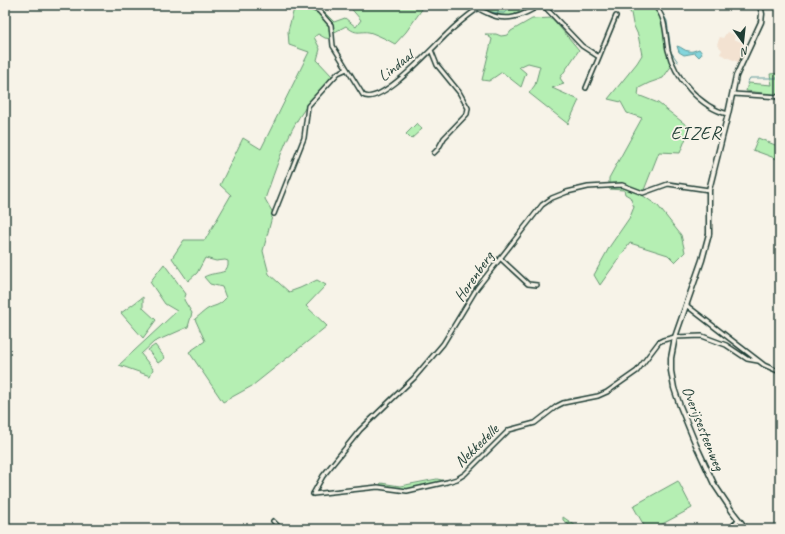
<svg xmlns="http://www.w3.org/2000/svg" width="785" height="534" viewBox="0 0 785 534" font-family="Caveat,sans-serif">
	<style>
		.built { fill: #f3e2d1 }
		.green { fill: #b5efb3; stroke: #6a9674 }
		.water { fill: #84d5dc; stroke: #5c9899 }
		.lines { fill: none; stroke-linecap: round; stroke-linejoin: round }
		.stream { stroke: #5c9899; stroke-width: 1 }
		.minor-casing { stroke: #1f3d34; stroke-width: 6 }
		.tertiary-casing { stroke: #1f3d34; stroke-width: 7 }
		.minor { stroke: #f7f3e8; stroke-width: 3 }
		.tertiary { stroke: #f7f3e8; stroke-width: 4 }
		.labels { text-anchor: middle; stroke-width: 3.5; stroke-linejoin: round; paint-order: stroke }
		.street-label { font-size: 16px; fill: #1f3d34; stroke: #f7f3e8 }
		.quarter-label { font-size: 18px; letter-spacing: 1px; fill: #1f3d34; stroke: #f7f3e8 }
	</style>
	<rect width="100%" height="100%" fill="#f7f3e8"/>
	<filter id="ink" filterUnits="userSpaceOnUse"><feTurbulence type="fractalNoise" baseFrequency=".025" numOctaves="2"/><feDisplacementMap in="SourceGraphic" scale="8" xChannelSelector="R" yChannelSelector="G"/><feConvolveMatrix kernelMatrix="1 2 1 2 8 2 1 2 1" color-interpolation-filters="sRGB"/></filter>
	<g filter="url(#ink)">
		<path class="built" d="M727 32 735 35 734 39 748 45 740 63 720 54 722 50 717 44 720 37 723 38Z"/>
		<path class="green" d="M295 5H304L322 10 334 22 345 18 356 27 361 20 348 5H425L406 32 395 44C388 40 380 36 372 33 361 29 358 37 346 26L331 34 332 39 325 38 318 34 314 37 320 49 317 60 332 76C324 87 314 96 306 107 286 134 276 168 265 199L273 213 263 251 269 274 289 292 300 288 317 280 326 285 306 306 327 326 252 386 223 402 189 352 205 341 195 319C199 316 202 313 206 310 215 304 217 308 226 298L222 287 210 284 204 277C211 273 218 274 225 271L228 266V261L225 260 216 261 205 258 197 273 188 281 172 258 184 240H205L231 195 220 185 243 138 261 149 309 52 289 45 288 31Z
			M477 5H537L510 16 500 15 479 7Z
			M622 5H650L657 9 664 27 672 65 663 78 649 83 639 88 638 95 658 103 690 128 680 153 659 152 642 195 658 206 681 235 685 252 675 262 668 255 630 243 600 285 594 275 610 246 630 217 634 207 630 197 625 194 624 190 609 189V178L642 118 627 113 621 102 608 99 637 63 642 55 638 35 633 24 631 13Z
			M552 18 579 50 560 78 564 84 552 88 579 100 568 124 529 93 535 85 540 66 528 63 519 67 526 73 521 87 502 72 489 81 482 80 492 39 485 34H496L501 36 508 35 511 31 532 19Z
			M780 73V95L746 91 748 83 772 85 770 74Z
			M417 123 422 129 411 139 406 134Z
			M758 138 780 147V160L753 150Z
			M164 264 186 294 184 300 192 313 188 327 154 342 141 354 153 369 150 376 119 365 177 311 165 304 150 282Z
			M143 297V308L156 320 143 338 121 313Z
			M155 345 165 358 158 363 148 350Z
			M437 479 446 481 407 489 379 486 381 483 400 486Z
			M678 481 692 508 653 529H646L633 506Z
			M563 517 576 526 583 525 589 529H574L563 520Z"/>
		<path class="water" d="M677 46C682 47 684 51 689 51 693 52 695 50 699 49L702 53 701 55 699 57 695 53 684 55 679 52Z"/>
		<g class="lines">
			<path class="stream" d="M658 5 667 21 671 52 678 62
				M485 10 488 12 504 13 511 7 529 5
				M747 83 750 78H780"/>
			<defs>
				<path id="minor" d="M474 5C478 9 482 11 487 13 506 23 523 16 540 5
					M543 5 582 46 599 57 586 88
					M653 5C667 16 665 35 668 50 674 77 701 108 728 114
					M296 7H310L319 11 331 25 333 46 363 95C380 107 434 46 447 34 456 25 466 17 477 9
					M431 50 437 65 459 92 468 108 467 114 444 138 438 149 434 153
					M599 57 616 16
					M733 94 780 97
					M274 214 304 138 308 106 338 73 347 69
					M500 258 528 284 537 285
					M686 305 764 365 780 372
					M313 494 323 476 360 430 414 378 443 344 477 288 542 205 552 198 567 192 588 187 622 185 643 193 668 184 709 190
					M313 494 378 487 407 491 447 482 457 479 465 474 509 430 535 423 557 406 563 403 598 396 607 392 637 371 659 342 663 340 675 337 702 336 726 345 747 359 758 361
					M273 521 281 529
					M730 529 738 520"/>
				<path id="tertiary" d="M746 529 732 511 714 484 696 445 680 406 674 388 671 371V358L675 337 702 260 709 234V190L728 114 736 76 761 22 762 14 760 5"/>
			</defs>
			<use href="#minor" class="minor-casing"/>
			<use href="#tertiary" class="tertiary-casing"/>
			<use href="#minor" class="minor"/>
			<use href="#tertiary" class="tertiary"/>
		</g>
	</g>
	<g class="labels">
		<g class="street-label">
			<text transform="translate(395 65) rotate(-39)" y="6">Lindaal</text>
			<text transform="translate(473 276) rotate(-55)" y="6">Horenberg</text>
			<text transform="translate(704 428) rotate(68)" y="6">Overijsesteenweg</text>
			<text transform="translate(476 445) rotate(-44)" y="6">Nekkedelle</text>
		</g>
		<g class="quarter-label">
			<text x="696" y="139">EIZER</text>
		</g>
	</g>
	<rect width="785" height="534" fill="none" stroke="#f7f3e8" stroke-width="20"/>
	<rect x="10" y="10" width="765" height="514" fill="none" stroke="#1f3d34" stroke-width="1.5" filter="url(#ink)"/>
	<g transform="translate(743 42) rotate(165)" stroke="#f7f3e8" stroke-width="3" paint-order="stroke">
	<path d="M0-3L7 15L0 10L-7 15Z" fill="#1f3d34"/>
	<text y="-6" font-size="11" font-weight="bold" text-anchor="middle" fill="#1f3d34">N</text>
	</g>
</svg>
